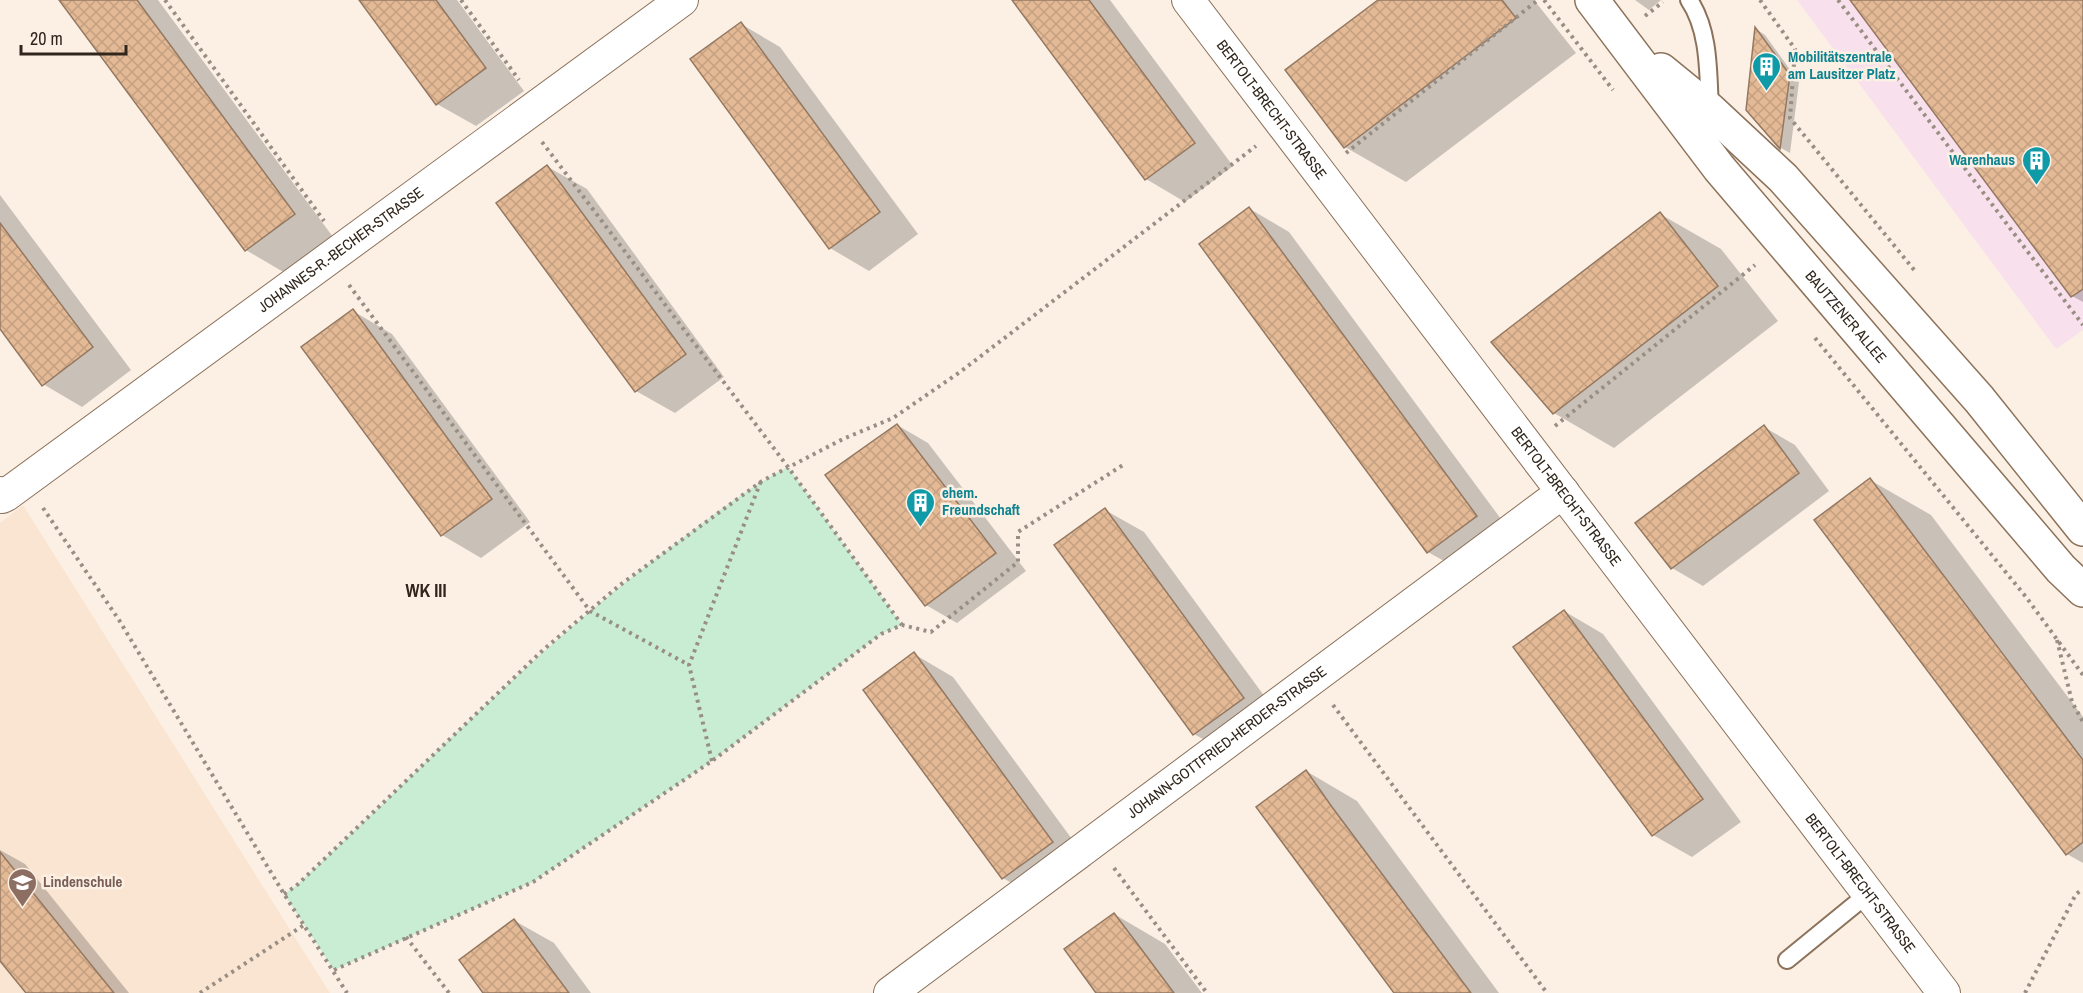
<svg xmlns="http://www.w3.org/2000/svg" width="2083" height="993" viewBox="0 0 2083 993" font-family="'Archivo Narrow',sans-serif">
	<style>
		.commercial { fill: #f8e0ec }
		.built { fill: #fae5d2 }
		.green { fill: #c8edd2 }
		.shadow { fill: #0003 }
		.building { fill: url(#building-cross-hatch); stroke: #947861; stroke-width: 1.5 }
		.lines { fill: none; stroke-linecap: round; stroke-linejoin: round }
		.service-casing { stroke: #8c725a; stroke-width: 20 }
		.minor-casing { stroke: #8c725a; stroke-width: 34 }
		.tertiary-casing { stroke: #8c725a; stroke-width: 36 }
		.path { stroke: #998e84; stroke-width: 4; stroke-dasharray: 3 4.5; stroke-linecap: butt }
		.service { stroke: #fff; stroke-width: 16 }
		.minor { stroke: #fff; stroke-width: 32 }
		.tertiary { stroke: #fff; stroke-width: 33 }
		.labels { text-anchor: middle; stroke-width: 5; stroke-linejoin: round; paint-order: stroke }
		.culture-label { font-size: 15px; font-weight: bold; fill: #0d838f; stroke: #fcf0e5; text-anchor: start }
		.street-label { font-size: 15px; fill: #30261c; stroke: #fcf0e5 }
		.education-label { font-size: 15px; font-weight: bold; fill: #785e54; stroke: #fcf0e5; text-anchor: start }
		.quarter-label { font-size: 18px; font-weight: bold; fill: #30261c; stroke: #fcf0e5 }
	</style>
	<defs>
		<pattern id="building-cross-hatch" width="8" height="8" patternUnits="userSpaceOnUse" patternTransform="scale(1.5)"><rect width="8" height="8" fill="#e4ba96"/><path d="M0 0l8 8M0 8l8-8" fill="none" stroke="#c4a081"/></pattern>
	</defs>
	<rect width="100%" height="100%" fill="#fcf0e5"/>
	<path class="commercial" d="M1797 0H2083V330L2056 349Z"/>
	<path class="built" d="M23 505 330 993H0V523Z"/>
	<path class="green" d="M788 467 902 625 881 634 712 761 533 882 334 970 284 894 296 886C421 770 538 645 675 544 711 517 747 488 788 467Z"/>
	<path class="shadow" d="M61 0H158L333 237 285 273 246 250Z
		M361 0H457L524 91 476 126 437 104Z
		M1014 0H1110L1233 166 1185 202 1146 179Z
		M1381 0H1534L1576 53 1406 182 1345 147Z
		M1635 0H1661L1649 10Z
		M1852 0H2083V302L2072 296Z
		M741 24 780 47 918 234 869 271 830 248Z
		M1756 29 1765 35 1799 82 1790 153 1781 148 1747 109Z
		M548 167 587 189 724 377 675 413 636 391Z
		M0 195 131 370 82 407 43 384 0 327Z
		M1250 209 1289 232 1515 538 1467 574 1428 552Z
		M1660 214 1721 249 1778 321 1614 448 1554 413Z
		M353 311 392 334 530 522 481 558 442 535Z
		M897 425 928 443 1026 571 957 623 926 605 828 475Z
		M1764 427 1795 445 1829 491 1703 586 1672 568Z
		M1870 480 1931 515 2083 717V863L2067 854Z
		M1105 510 1144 532 1282 720 1233 756 1194 734Z
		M1564 611 1603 634 1741 822 1692 857 1653 835Z
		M914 654 953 677 1091 865 1042 901 1003 878Z
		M1306 771 1357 801 1499 993H1395Z
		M0 850 25 864 129 993H28L0 959Z
		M1114 914 1165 944 1202 993H1098Z
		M515 921 554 943 591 993H485Z"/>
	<path class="building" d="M59 0H137L295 214 245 251Z
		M359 0H436L486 68 436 105Z
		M1012 0H1089L1195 143 1145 180Z
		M1378 0H1502L1516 18 1344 148 1285 70Z
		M1850 0H2083V289L2071 297Z
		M741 22 880 212 829 249 690 59Z
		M1755 27 1790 75 1780 149 1746 110Z
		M547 165 686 354 635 392 496 203Z
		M1249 207 1477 516 1427 553 1199 244Z
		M1660 212 1718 286 1553 414 1491 342Z
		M0 223 93 347 42 386 0 329Z
		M353 309 492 499 441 536 301 347Z
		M897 424 996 553 925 606 825 475Z
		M1764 425 1799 473 1671 569 1635 523Z
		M1870 478 2083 760V842L2066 855 1814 520Z
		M1105 508 1244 698 1193 735 1054 545Z
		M1564 610 1703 799 1652 836 1513 647Z
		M914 652 1053 842 1002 879 863 690Z
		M1306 770 1332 807 1471 993H1394L1256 807Z
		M0 852 114 993H26L0 961Z
		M1114 913 1139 946 1174 993H1096L1064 949Z
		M514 919 569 993H483L459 960Z"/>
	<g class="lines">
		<defs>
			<path id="service" d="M1689 0C1710 31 1708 74 1710 110
				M1787 960 1869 893"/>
			<g id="minor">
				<path id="s1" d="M1188 0 1944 993"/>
				<path id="s2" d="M0 493 2 497 6 495 682 0"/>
				<path id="s3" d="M890 993 1563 492"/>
			</g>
			<g id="tertiary">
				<path id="s4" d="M1592 0 1719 168 2061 569 2083 590"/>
				<path d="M1661 70 1710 110 1783 178 1979 399 2083 529"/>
			</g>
		</defs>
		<use href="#service" class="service-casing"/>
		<use href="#minor" class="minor-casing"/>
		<use href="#tertiary" class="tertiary-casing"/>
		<path class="path" d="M165 0 324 221
			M461 0 519 80
			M1544 0 1613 90
			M1760 0 1795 49 1790 118 1915 271
			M1838 0 2083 325
			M1645 16 1663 2
			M542 142 788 467 902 625
			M1346 153 1538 0
			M349 285 590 611 689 665
			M1815 338 2026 597 2083 675
			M1555 426 1755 265
			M43 508 119 620 284 894 347 993
			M2057 640 2072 702 2083 722
			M1333 705 1547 993
			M712 761 689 665 761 481
			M1114 868 1207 993
			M284 894 296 886 543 650 620 585 762 481 843 439 893 418 960 372 1256 146
			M406 937 449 993
			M334 970 533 882 712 761 881 634 902 625 931 632 1018 562V532L1123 465
			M200 993 304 925
			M2025 993 2076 894 2083 889"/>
		<use href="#service" class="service"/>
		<use href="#minor" class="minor"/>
		<use href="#tertiary" class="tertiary"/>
	</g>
	<defs>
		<symbol id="building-pin" viewBox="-11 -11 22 30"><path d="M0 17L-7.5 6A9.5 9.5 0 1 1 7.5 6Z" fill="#0f9aa8" stroke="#fcf0e5"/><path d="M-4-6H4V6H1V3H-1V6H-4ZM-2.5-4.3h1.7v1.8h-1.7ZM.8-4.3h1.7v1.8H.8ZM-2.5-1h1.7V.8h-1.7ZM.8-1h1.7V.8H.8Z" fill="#fff"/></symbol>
		<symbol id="school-pin" viewBox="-11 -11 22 30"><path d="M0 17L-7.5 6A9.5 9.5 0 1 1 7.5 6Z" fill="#8d6e63" stroke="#fcf0e5"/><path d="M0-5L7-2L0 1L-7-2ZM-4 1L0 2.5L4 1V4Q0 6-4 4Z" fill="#fff"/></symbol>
	</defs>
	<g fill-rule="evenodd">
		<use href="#building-pin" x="1750" y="50" width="33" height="45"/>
		<use href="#building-pin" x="2020" y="144" width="33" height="45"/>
		<use href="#building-pin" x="904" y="486" width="33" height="45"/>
		<use href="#school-pin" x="6" y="866" width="33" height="45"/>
	</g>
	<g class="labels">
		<g class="culture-label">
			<text x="1788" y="62">Mobilitätszentrale<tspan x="1788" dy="17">am Lausitzer Platz</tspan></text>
			<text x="2015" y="165" text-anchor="end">Warenhaus</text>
			<text x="942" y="498">ehem.<tspan x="942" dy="17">Freundschaft</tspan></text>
		</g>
		<g class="street-label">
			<text dy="5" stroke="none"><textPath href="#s1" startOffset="138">BERTOLT-BRECHT-STRASSE</textPath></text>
			<text dy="5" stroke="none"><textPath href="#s2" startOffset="424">JOHANNES-R.-BECHER-STRASSE</textPath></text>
			<text dy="5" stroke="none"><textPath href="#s4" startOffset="406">BAUTZENER ALLEE</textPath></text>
			<text dy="5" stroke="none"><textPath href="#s1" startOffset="624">BERTOLT-BRECHT-STRASSE</textPath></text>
			<text dy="5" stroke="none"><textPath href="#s3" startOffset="420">JOHANN-GOTTFRIED-HERDER-STRASSE</textPath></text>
			<text dy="5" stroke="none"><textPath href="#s1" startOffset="1110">BERTOLT-BRECHT-STRASSE</textPath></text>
		</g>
		<g class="education-label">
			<text x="43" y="887">Lindenschule</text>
		</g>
		<g class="quarter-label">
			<text x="426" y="597">WK III</text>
		</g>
	</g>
	<path d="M21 45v9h105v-9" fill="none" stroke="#30261c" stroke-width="3"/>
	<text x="30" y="45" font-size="18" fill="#30261c" stroke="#fcf0e5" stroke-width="4.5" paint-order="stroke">20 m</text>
</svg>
